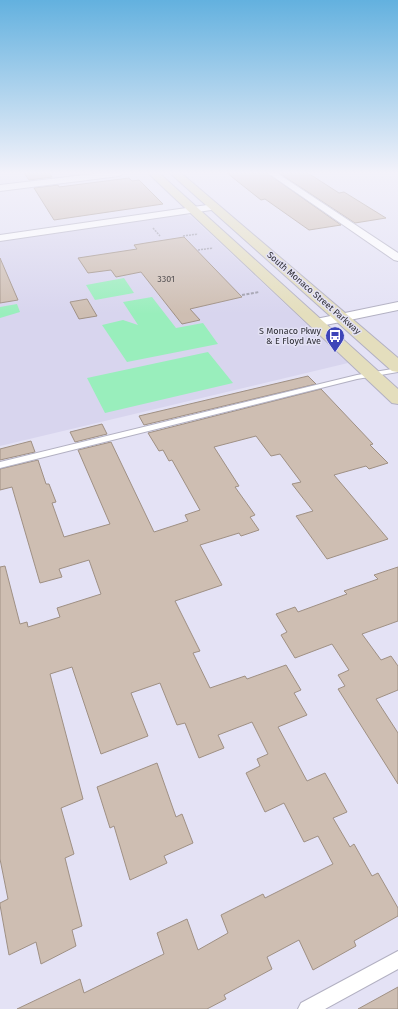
<svg xmlns="http://www.w3.org/2000/svg" width="398" height="1009" viewBox="0 0 398 1009" font-family="'Fira Sans',sans-serif">
	<style>
		.built { fill: #d8d5ee }
		.green { fill: #99eebc }
		.building { fill: #cebeb2; stroke: #9f9084 }
		.lines { fill: none; stroke-linecap: round; stroke-linejoin: round }
		.service-casing { stroke: #b2b0c2; stroke-width: 2 }
		.minor-casing { stroke: #b2b0c2; stroke-width: 2 }
		.secondary-casing { stroke: #b2b0c2; stroke-width: 2 }
		.path-far1 { stroke: #9d9caa; stroke-width: 1.5; stroke-dasharray: 2 1; stroke-linecap: butt }
		.path { stroke: #9d9caa; stroke-width: 2; stroke-dasharray: 3 1.5; stroke-linecap: butt }
		.service { fill: #fff; fill-rule: evenodd }
		.minor { fill: #fff; fill-rule: evenodd }
		.secondary { fill: #e4debd; fill-rule: evenodd }
		.labels { text-anchor: middle; stroke-width: 3; stroke-linejoin: round; paint-order: stroke }
		.number-label { font-size: 9px; fill: #565254 }
		.far-street-label { font-size: 9px; fill: #2e2e35; stroke: #e4e2f5 }
		.far-poi-label { font-size: 9px; fill: #2e2e35; stroke: #e4e2f5; text-anchor: end }
	</style>
	<rect width="100%" height="100%" fill="#e4e2f5"/>
	<path class="built" d="M182 214 191 216 348 363 0 446V241Z"/>
	<path class="green" d="M124 278 134 293 95 300 86 285Z
		M152 297 176 328 203 323 218 344 127 362 102 325 123 320 138 325 123 302Z
		M17 304 20 312 0 318V307Z
		M208 352 233 383 105 413 87 378Z"/>
	<path class="building" d="M24 173H49L52 177 29 180Z
		M227 173H267L341 225 309 230 265 199 261 200Z
		M279 173H308L339 193 344 192 386 218 355 223Z
		M129 178 132 181 139 180 163 204 54 220 34 188 58 185 59 187Z
		M184 237 242 297 190 309 200 320 182 324 141 272 116 277 111 270 88 273 78 258 137 249 134 245 146 243Z
		M0 258 18 300 0 303Z
		M87 299 97 316 79 319 70 302Z
		M308 376 316 384 144 425 139 416Z
		M321 389 373 444 370 445 388 463 369 469 366 466 334 475 388 539 327 559 296 516 313 511 292 484 301 482 280 454 271 456 256 436 214 447 239 486 235 487 255 515 250 517 259 530 241 536 239 533 200 545 222 585 175 601 200 651 193 653 210 688 245 676 247 679 286 665 301 690 294 693 307 715 278 727 307 781 325 773 347 812 333 818 350 847 354 844 372 876 378 873 398 908V916L354 941 356 946 313 970 299 940 267 957 272 969 224 995 226 999 207 1009H17L80 979 84 993 164 954 157 933 187 919 198 950 228 933 221 915 263 894 265 898 333 864 318 836 304 842 284 803 265 812 246 773 260 766 257 759 268 754 252 722 218 735 224 748 199 758 185 723 177 725 160 683 131 693 148 736 101 754 72 667 50 674 83 799 61 808 74 854 65 858 82 926 72 930 76 946 41 964 36 942 9 955 0 905V903L8 899 0 859V567L5 566 20 624 27 622 28 627 60 617 57 608 101 594 89 560 59 569 62 577 40 583 12 487 0 490V469L38 460 46 484H49L56 502 52 503 64 537 110 524 78 450 111 442 154 532 188 521 185 515 200 510 172 460 169 461 163 450 159 451 148 433Z
		M102 424 107 434 75 442 70 432Z
		M31 441 35 452 0 460V449Z
		M398 567V621L362 634 381 660 391 656 398 666V690L376 699 398 733V784L338 689 345 686 338 675 349 670 332 644 295 658 281 635 287 632 276 614 295 607 298 612 347 594 344 591 378 579 374 575Z
		M157 763 176 817 182 814 193 843 164 856 167 863 130 880 114 826 110 828 97 787Z
		M398 987V1009H358Z"/>
	<g class="lines">
		<defs>
			<path id="service" d="M398 368V372L357 379 0 468V462L357 375Z
				M398 951V969L325 1009H298L301 1003Z"/>
			<path id="minor" d="M101 173H123L119 176 0 191V185Z
				M268 173H277L398 253V261L394 260Z
				M214 204 218 205 219 207 218 209 0 241V235Z
				M398 302V310L316 327 311 326 309 323 311 320 316 319Z"/>
			<path id="secondary" d="M148 173H159L398 389V404L392 403Z
				M170 173H181L398 358V372L392 371Z"/>
		</defs>
		<use href="#service" class="service-casing"/>
		<use href="#minor" class="minor-casing"/>
		<use href="#secondary" class="secondary-casing"/>
		<path class="path-far1" d="M153 228 160 236
			M183 236 198 234
			M198 250 213 248"/>
		<path class="path" d="M242 295 259 292"/>
		<use href="#service" class="service"/>
		<use href="#minor" class="minor"/>
		<use href="#secondary" class="secondary"/>
	</g>
	<linearGradient id="sky" x2="0" y2="1"><stop stop-color="#63b1df"/><stop offset="0.55" stop-color="#f3f2fa"/><stop offset="1" stop-color="#f3f2fa" stop-opacity="0"/></linearGradient>
	<rect width="398" height="314" fill="url(#sky)"/>
	<defs>
		<symbol id="bus-pin" viewBox="-11 -11 22 30"><path d="M0 17L-7.5 6A9.5 9.5 0 1 1 7.5 6Z" fill="#3d44b8" stroke="#e4e2f5"/><path d="M-5-6H5V4H4V6H2V4H-2V6H-4V4H-5ZM-3.5-4V0h7V-4ZM-3.5 1.2v1.5H-2V1.2ZM2 1.2v1.5H3.5V1.2Z" fill="#fff"/></symbol>
	</defs>
	<g fill-rule="evenodd">
		<use href="#bus-pin" x="324" y="325" width="22" height="30"/>
	</g>
	<g class="labels">
		<g class="number-label">
			<text x="166" y="282">3301</text>
		</g>
		<g class="far-street-label">
			<text transform="translate(314 293) rotate(41)" y="3">South Monaco Street Parkway</text>
		</g>
		<g class="far-poi-label">
			<text x="321" y="334">S Monaco Pkwy<tspan x="321" dy="10">&amp; E Floyd Ave</tspan></text>
		</g>
	</g>
</svg>
